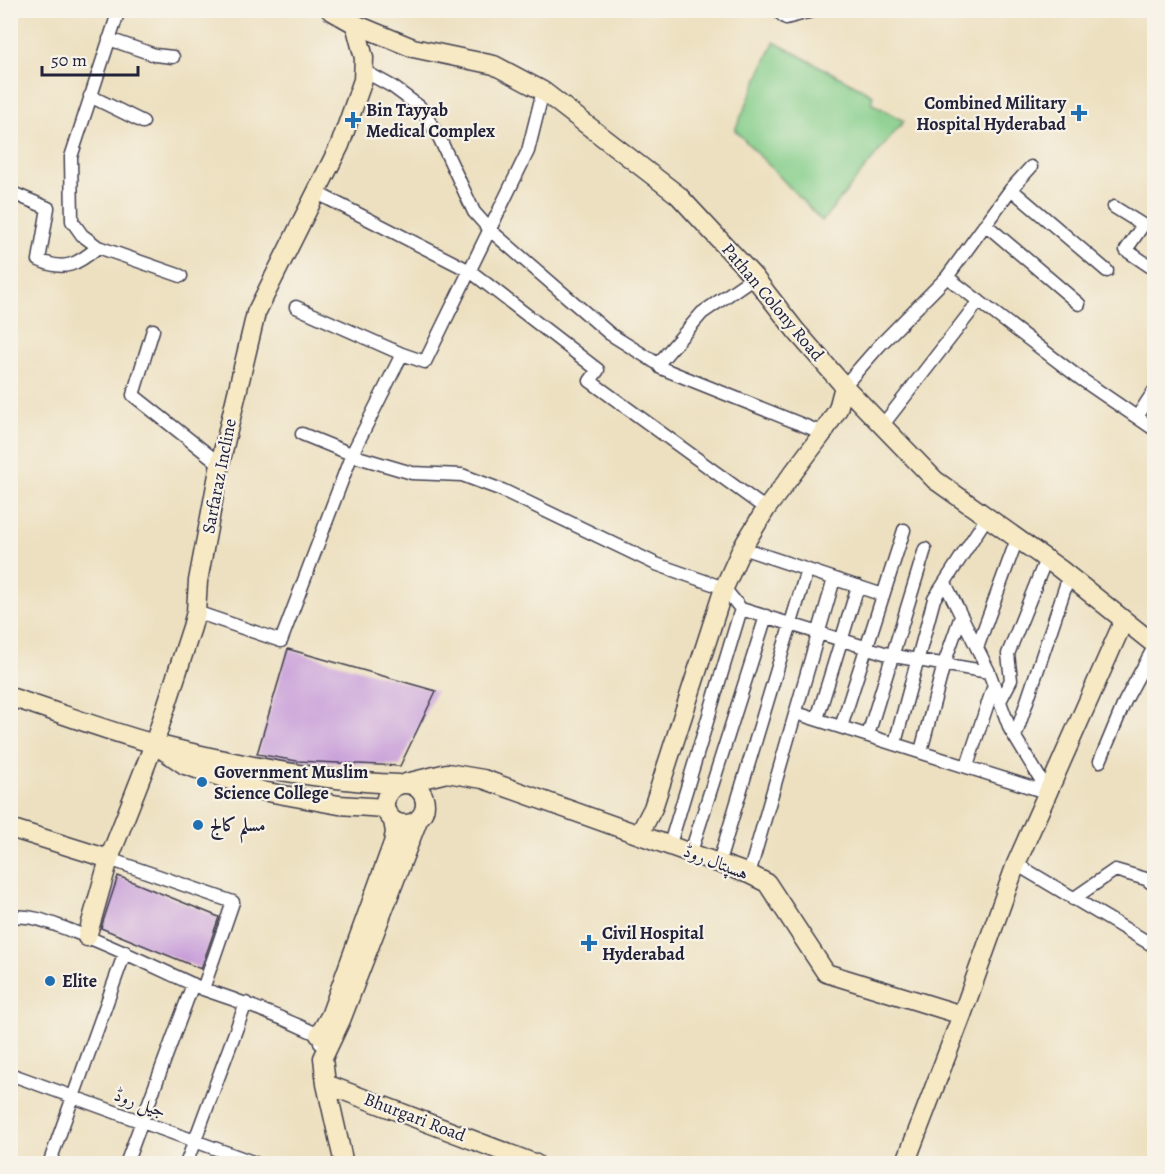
<svg xmlns="http://www.w3.org/2000/svg" width="1165" height="1174" viewBox="0 0 1165 1174" font-family="Alegreya,Amiri,serif">
	<style>
		.green { fill: #84cd8a; stroke: #537862; stroke-width: 1.5 }
		.building { fill: #c89fd9 }
		.lines { fill: none; stroke-linecap: round; stroke-linejoin: round }
		.street-casing { stroke: #403e4f; stroke-width: 15 }
		.secondary-casing { stroke: #403e4f; stroke-width: 21 }
		.street { stroke: #fff; stroke-width: 12 }
		.secondary { stroke: #f6e9c3; stroke-width: 18 }
		.poi-dot { fill: #1f6fb2; stroke: #f7f3e8; stroke-width: 2 }
		.labels { text-anchor: middle; stroke-width: 4.5; stroke-linejoin: round; paint-order: stroke }
		.poi-label { font-size: 18px; font-weight: bold; fill: #22223b; stroke: #f7f3e8; text-anchor: start }
		.street-label { font-size: 18px; fill: #22223b; stroke: #f7f3e8 }
	</style>
	<rect width="100%" height="100%" fill="#f7f3e8"/>
	<filter id="ink" filterUnits="userSpaceOnUse"><feTurbulence type="fractalNoise" baseFrequency=".0167" numOctaves="2"/><feDisplacementMap in="SourceGraphic" scale="12" xChannelSelector="R" yChannelSelector="G"/><feConvolveMatrix kernelMatrix="1 2 1 2 8 2 1 2 1" color-interpolation-filters="sRGB"/></filter>
	<filter id="wash" filterUnits="userSpaceOnUse"><feTurbulence type="fractalNoise" baseFrequency=".008" numOctaves="4" result="noise"/><feDisplacementMap in="SourceGraphic" scale="24" xChannelSelector="R" yChannelSelector="G"/><feGaussianBlur stdDeviation="1.35" result="paint"/><feColorMatrix in="noise" values="0 0 0 0 0 0 0 0 0 0 0 0 0 0 0 0 0 1.4 0 .05"/><feComposite in="paint" operator="in"/></filter>
	<g filter="url(#wash)">
		<rect width="100%" height="100%" fill="#ede0c0"/>
		<path class="green" d="M774 42 873 95 871 103 904 121 822 221 735 130Z"/>
		<g id="blocks">
			<path class="building" d="M288 649 436 691 400 766 297 761 257 754Z
				M118 876 219 917 201 969 101 928Z"/>
		</g>
	</g>
	<g filter="url(#ink)">
		<use href="#blocks" fill-opacity="0" stroke="#403e4f" stroke-width="1.5"/>
		<g class="lines">
			<defs>
				<path id="street" d="M119 10 71 157 72 221 82 235 98 247 181 276
					M776 10 786 18 816 10
					M109 39 155 55 173 57
					M364 71 393 87 420 107 438 135 474 212 490 230 610 334 658 364 661 368 823 433
					M90 96 143 122
					M1011 189 1107 271
					M10 192 48 208 39 260C65 272 78 264 98 247
					M317 193 470 271 598 370 590 381 766 509
					M1114 207 1143 225 1126 250 1154 269
					M985 224 1079 304
					M947 277 1081 379 1154 429
					M153 330 133 395 220 464
					M402 354 425 362 528 151 543 91
					M658 364 702 313 754 277
					M844 386 879 346 947 277 1011 189 1031 167
					M1137 417 1154 391
					M882 426 979 301
					M302 434 361 458 412 473 462 475 502 490 656 564 724 588 741 609 894 656 989 672
					M742 548 883 595
					M945 583 989 672 1010 729 1049 793
					M196 612 281 641 352 454 402 354 296 307
					M977 648 1017 539
					M1000 701 1011 680 1008 654 1046 559
					M796 713 1049 793
					M817 719 858 586
					M841 727 904 530
					M868 735 925 549
					M1015 737 1069 576
					M895 743 934 599 987 517
					M921 751 944 664 961 616
					M1100 761 1125 701 1154 647
					M967 766 994 685
					M670 844 741 609
					M691 852 766 616
					M109 859 233 902 203 989C243 1002 281 1017 319 1035L320 1043
					M719 862 807 570
					M1016 864 1154 946
					M749 874 834 579
					M1073 899 1115 870 1146 879 1154 885
					M10 917C33 914 52 924 72 931 117 948 159 969 203 989
					M10 1074 258 1164
					M49 1164 125 952
					M126 1164 193 984
					M186 1164 246 1003"/>
				<path id="secondary" d="M330 10 355 24 413 48 494 65 543 91 678 195 754 277 796 331 844 386 935 480 1060 569 1154 644
					M10 697C58 712 106 731 155 744 234 764 318 781 399 784
					M163 750 185 765 262 791 339 805 385 808
					M406 783 447 773 483 779 749 874 767 883 826 973 962 1015
					M385 804a20 20 0 1 1 40 0a20 20 0 1 1-40 0Z
					M10 828 109 859
					M640 833 653 808 724 588 742 548 766 509 823 433 838 409 844 386
					M87 937 109 859 154 744 192 627 196 612 198 581 220 464 256 313 340 145 363 80 364 58 355 24
					M319 1035 330 1016 393 843 395 832 393 821
					M326 1084 536 1164
					M344 1164 326 1084 323 1058 341 1020 418 820
					M905 1164 962 1015 1016 864 1124 620"/>
			</defs>
			<use href="#street" class="street-casing"/>
			<use href="#secondary" class="secondary-casing"/>
			<use href="#street" class="street"/>
			<use href="#secondary" class="secondary"/>
		</g>
	</g>
	<g class="poi-dot">
		<path d="M1076 104h6v6h6v6h-6v6h-6v-6h-6v-6h6z"/>
		<path d="M350 111h6v6h6v6h-6v6h-6v-6h-6v-6h6z"/>
		<circle cx="202" cy="782" r="6"/>
		<circle cx="198" cy="825" r="6"/>
		<path d="M586 934h6v6h6v6h-6v6h-6v-6h-6v-6h6z"/>
		<circle cx="50" cy="981" r="6"/>
	</g>
	<g class="labels">
		<g class="poi-label">
			<text x="1066" y="109" text-anchor="end">Combined Military<tspan x="1066" dy="21">Hospital Hyderabad</tspan></text>
			<text x="366" y="116">Bin Tayyab<tspan x="366" dy="21">Medical Complex</tspan></text>
			<text x="214" y="778">Government Muslim<tspan x="214" dy="21">Science College</tspan></text>
			<text x="210" y="831">مسلم کالج</text>
			<text x="602" y="939">Civil Hospital<tspan x="602" dy="21">Hyderabad</tspan></text>
			<text x="62" y="987">Elite</text>
		</g>
		<g class="street-label">
			<text transform="translate(773 302) rotate(50)" y="6">Pathan Colony Road</text>
			<text transform="translate(219 476) rotate(-79)" y="6">Sarfaraz Incline</text>
			<text transform="translate(716 862) rotate(21)" y="6">ہسپتال روڈ</text>
			<text transform="translate(140 1103) rotate(20)" y="6">جیل روڈ</text>
			<text transform="translate(415 1117) rotate(21)" y="6">Bhurgari Road</text>
		</g>
	</g>
	<rect width="1165" height="1174" fill="none" stroke="#f7f3e8" stroke-width="36"/>
	<path d="M42 66v9h96v-9" fill="none" stroke="#22223b" stroke-width="3"/>
	<text x="51" y="66" font-size="18" fill="#22223b" stroke="#f7f3e8" stroke-width="4.5" paint-order="stroke">50 m</text>
</svg>
